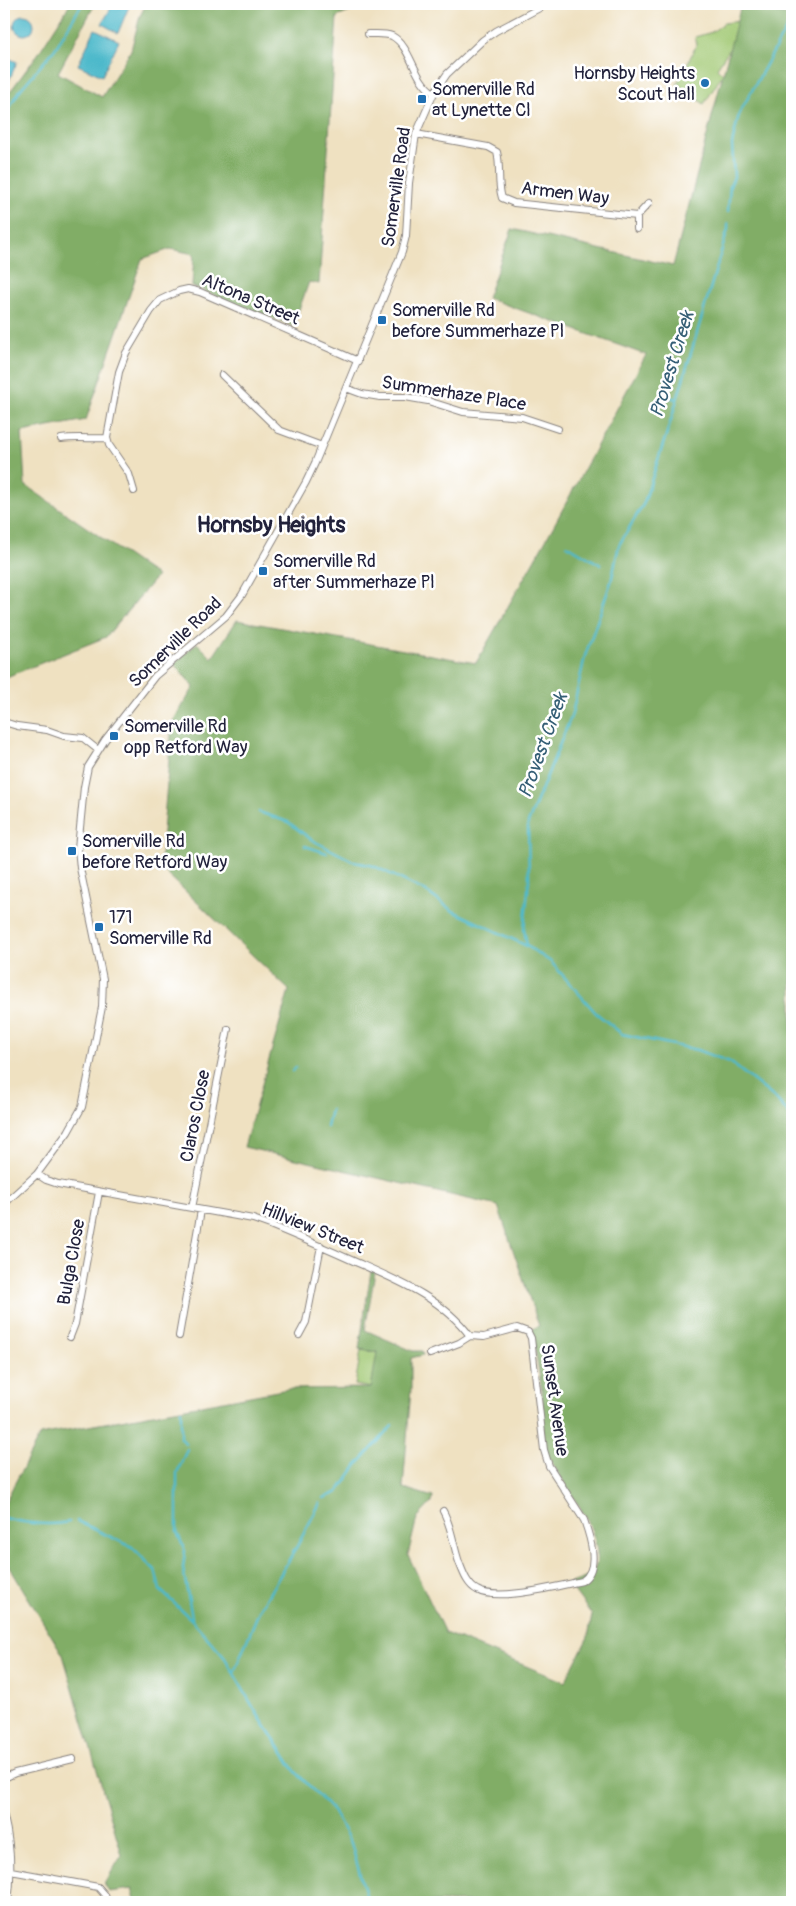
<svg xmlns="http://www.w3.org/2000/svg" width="796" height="1906" viewBox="0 0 796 1906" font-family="Pangolin,sans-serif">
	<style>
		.green { fill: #a2c974; stroke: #627658 }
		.forest { fill: #81ad66; stroke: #526850 }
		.water { fill: #4eb9cb; stroke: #386e83 }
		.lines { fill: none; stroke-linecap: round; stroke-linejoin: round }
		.stream { stroke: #4eb9cb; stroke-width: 2.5 }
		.street-casing { stroke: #88827e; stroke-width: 8 }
		.street { stroke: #fff; stroke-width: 6 }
		.poi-dot { fill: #1f6fb2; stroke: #fff; stroke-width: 2 }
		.labels { text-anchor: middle; stroke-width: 5; stroke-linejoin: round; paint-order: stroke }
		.poi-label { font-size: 18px; fill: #22223b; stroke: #fff; text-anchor: start }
		.street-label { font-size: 18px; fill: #22223b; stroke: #fff }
		.water-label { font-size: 19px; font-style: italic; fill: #345e75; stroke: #fff }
		.district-label { font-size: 22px; font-weight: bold; fill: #22223b; stroke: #fff }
	</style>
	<rect width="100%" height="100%" fill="#fff"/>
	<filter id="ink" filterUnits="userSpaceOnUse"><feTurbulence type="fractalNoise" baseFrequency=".02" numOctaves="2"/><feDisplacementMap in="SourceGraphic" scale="10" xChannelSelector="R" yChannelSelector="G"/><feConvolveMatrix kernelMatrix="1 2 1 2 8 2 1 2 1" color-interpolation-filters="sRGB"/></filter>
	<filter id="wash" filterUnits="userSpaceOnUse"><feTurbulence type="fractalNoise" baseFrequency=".0096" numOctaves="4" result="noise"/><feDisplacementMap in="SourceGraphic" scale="20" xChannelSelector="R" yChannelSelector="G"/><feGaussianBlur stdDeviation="1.12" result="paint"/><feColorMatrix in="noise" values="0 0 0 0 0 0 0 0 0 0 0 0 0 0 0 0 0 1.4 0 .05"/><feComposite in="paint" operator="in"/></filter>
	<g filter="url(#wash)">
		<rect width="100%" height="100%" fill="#efe1c1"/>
		<path class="green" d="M740 21 730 48 717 68 723 74 704 104 677 84 697 44 695 37 712 32 724 23Z
			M361 1350 378 1353 372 1388 355 1385Z"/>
		<path class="forest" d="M70 4H95L58 73 102 97 131 50 140 16 146 4H369L337 17 319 284 309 282 293 326 192 286 194 254 170 249 142 259 86 420 22 432 25 485 157 576 106 637 4 678V97H6L38 54Z
			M741 5 792 16V1902H136L132 1889 109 1892 104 1884 122 1855 63 1655 4 1558V1504L40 1435 288 1389 371 1388 377 1352 359 1349 371 1271 375 1272 365 1330 413 1351H422L423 1355 411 1358V1389L403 1488 433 1497 432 1502 417 1518 408 1555 445 1633 565 1682 588 1637 592 1615 569 1584C575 1581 586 1579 591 1574 604 1561 593 1533 587 1519L547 1455 543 1437 542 1391 533 1336 530 1330 539 1326 498 1206 244 1147 289 990 160 867 172 723 194 687 174 664 197 643 212 658 237 620 476 663 553 527 646 355 487 298 512 229 673 266Z"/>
		<path class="water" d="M113 4H130L118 33 102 24Z
			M14 25a10 10 0 1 1 20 0a10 10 0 1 1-20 0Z
			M95 29 119 41 102 76 78 65Z
			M6 57 17 62 8 83 4 81V62Z"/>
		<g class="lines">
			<path class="stream" d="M4 116 20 90 55 49 82 4
				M728 212 730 186 734 177 732 144 739 114 792 18
				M728 223V229L671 420 644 503 619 545 611 582 585 656 572 714 528 823 529 880 524 929 527 946 551 962 596 1013 622 1034 697 1050 730 1062 776 1099 792 1117
				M678 327 686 330
				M664 396 677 399
				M567 545 601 565
				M259 812 288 822 312 840 355 862 374 866 425 891 453 911 527 946
				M305 846 327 853
				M292 1071 296 1067
				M327 1127 331 1110
				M181 1410V1438L186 1444
				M187 1449 177 1473V1532L185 1551 183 1568 192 1618
				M324 1498 338 1492 357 1465 392 1426
				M4 1518C24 1523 48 1526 69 1522
				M77 1521 132 1547 155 1570 160 1590 192 1620 225 1658 256 1712 295 1771 333 1811 351 1843 368 1902
				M234 1672 259 1611 296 1548 320 1503"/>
		</g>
	</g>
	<g filter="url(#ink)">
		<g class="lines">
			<defs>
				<path id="street" d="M368 34C376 34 385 33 392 36 412 47 413 80 434 93
					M416 134 488 147 497 152C501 168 497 183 502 198L514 203 637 216 649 203
					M637 216V229
					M222 375 279 430 322 446
					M346 388 362 394 380 397H405L428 401 463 412 522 417 558 429
					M61 439C77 437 92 439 107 438
					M134 491 129 474 109 445 107 438 119 372 126 353 151 311 160 300 179 291 188 289 200 292 358 361
					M4 722 17 726 47 730 64 736 83 738 98 750
					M37 1174 46 1180 58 1184 253 1219 270 1225C299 1237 329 1250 358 1263 399 1281 443 1299 470 1336
					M4 1204 37 1174 68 1132 82 1107 102 1007 103 979 80 868 78 848 84 787 88 767 105 740 155 676 226 616 242 595 306 482 315 463 402 252 406 236 409 183 416 134 434 93 447 74 483 40 496 31 547 4
					M192 1208 228 1029
					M299 1335 306 1322 321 1246
					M179 1336 201 1210
					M70 1337 75 1324 99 1192
					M430 1354 459 1343 470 1336 484 1337 517 1328 528 1332 531 1338 544 1450 549 1466 584 1520C590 1537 601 1569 582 1581 558 1586 497 1602 477 1590 467 1585 463 1572 459 1562 453 1545 452 1527 443 1511
					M4 1778 15 1773 73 1759
					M4 1817C11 1845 12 1874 8 1902
					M11 1871 98 1887 105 1895 107 1902"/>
			</defs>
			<use href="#street" class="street-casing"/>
			<use href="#street" class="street"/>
		</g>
	</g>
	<g class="poi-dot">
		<circle cx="705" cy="83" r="5"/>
		<rect x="417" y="94" width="10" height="10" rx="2.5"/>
		<rect x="377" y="315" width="10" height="10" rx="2.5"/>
		<rect x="258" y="566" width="10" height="10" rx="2.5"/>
		<rect x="109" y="731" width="10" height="10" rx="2.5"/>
		<rect x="67" y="846" width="10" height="10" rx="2.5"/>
		<rect x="94" y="922" width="10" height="10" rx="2.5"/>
	</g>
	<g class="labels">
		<g class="poi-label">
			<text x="695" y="79" text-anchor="end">Hornsby Heights<tspan x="695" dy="21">Scout Hall</tspan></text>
			<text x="432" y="95">Somerville Rd<tspan x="432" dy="21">at Lynette Cl</tspan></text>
			<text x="392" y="316">Somerville Rd<tspan x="392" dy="21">before Summerhaze Pl</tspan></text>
			<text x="273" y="567">Somerville Rd<tspan x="273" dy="21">after Summerhaze Pl</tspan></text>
			<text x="124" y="732">Somerville Rd<tspan x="124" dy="21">opp Retford Way</tspan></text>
			<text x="82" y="847">Somerville Rd<tspan x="82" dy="21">before Retford Way</tspan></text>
			<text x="109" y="923">171<tspan x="109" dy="21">Somerville Rd</tspan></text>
		</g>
		<g class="street-label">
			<text transform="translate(396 187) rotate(-82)" y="6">Somerville Road</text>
			<text transform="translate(565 193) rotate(7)" y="6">Armen Way</text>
			<text transform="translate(251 299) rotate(23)" y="6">Altona Street</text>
			<text transform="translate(454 393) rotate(9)" y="6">Summerhaze Place</text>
			<text transform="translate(175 642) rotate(-44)" y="6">Somerville Road</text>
			<text transform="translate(195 1116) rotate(-79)" y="6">Claros Close</text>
			<text transform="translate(313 1228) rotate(22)" y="6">Hillview Street</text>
			<text transform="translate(71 1262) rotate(-80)" y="6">Bulga Close</text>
			<text transform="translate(555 1400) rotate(82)" y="6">Sunset Avenue</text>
		</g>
		<g class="water-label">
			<text transform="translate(671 364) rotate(-73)" y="7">Provest Creek</text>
			<text transform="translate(542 745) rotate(-70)" y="7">Provest Creek</text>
		</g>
		<g class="district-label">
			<text x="271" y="532">Hornsby Heights</text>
		</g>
	</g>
	<rect width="796" height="1906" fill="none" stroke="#fff" stroke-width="20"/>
</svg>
